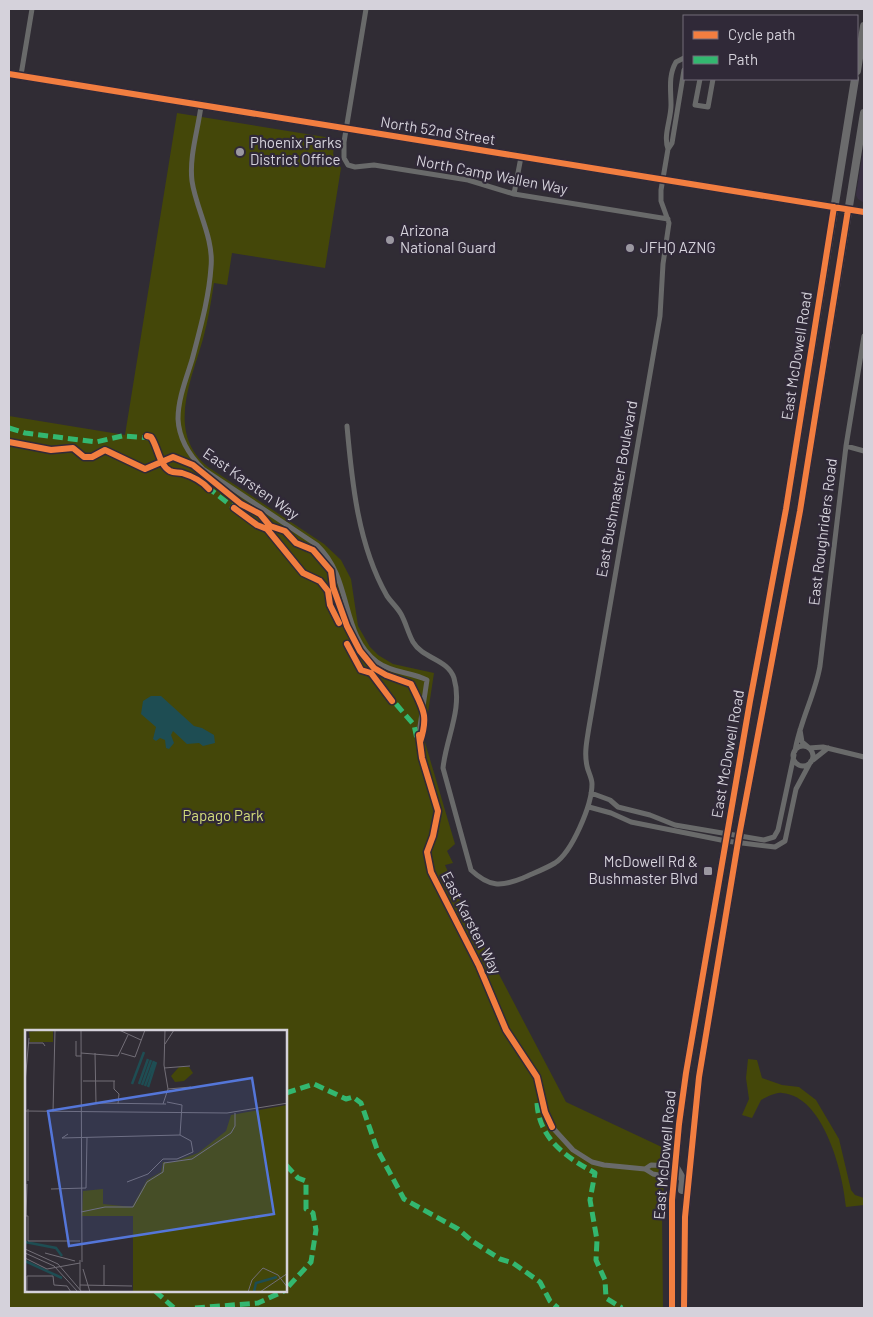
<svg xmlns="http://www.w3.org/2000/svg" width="873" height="1317" viewBox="0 0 873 1317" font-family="Barlow,sans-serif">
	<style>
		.built { fill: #382f42 }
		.green { fill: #444709; fill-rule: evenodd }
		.water { fill: #1e4d53 }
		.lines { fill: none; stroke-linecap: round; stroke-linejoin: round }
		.street { stroke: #696a6a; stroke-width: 5 }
		.secondary { stroke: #636365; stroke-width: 8 }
		.primary { stroke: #6b6b6c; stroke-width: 8 }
		.quiet { stroke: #33b770; stroke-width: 5; stroke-dasharray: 10 5; stroke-linecap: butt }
		.cycleway-casing { stroke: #302938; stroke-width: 9 }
		.cycleway { stroke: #f27e40; stroke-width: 6 }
		.poi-dot { fill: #9b98a1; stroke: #302938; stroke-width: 2 }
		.labels { text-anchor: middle; stroke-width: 4.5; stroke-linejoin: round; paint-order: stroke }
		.street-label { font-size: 15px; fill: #d5d2db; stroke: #302938 }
		.poi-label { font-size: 15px; fill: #d5d2db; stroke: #302938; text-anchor: start }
		.park-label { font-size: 15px; fill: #d3dc7b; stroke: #302938 }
		.inset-river { fill: none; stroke: #1e4d53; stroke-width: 2.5 }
		.inset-road { fill: none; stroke: #726e77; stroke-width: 1 }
		.view { fill: #5476d9; fill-opacity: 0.15; stroke: #5476d9; stroke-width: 2.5 }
		.inset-edge { fill: none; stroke: #d5d2db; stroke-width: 2.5 }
	</style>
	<rect width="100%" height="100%" fill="#302c34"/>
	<path class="built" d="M864 145V203L858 199 856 195Z"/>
	<path class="green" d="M177 113 331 138 335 142 333 154 341 168 325 268 232 253 227 285 214 283C211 302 208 321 203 339 191 381 166 433 208 467L324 544 341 560 351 579 358 626 370 647 378 655 393 664 434 673 424 739 455 844 447 851 453 863 445 865 461 902 566 1102 666 1149 662 1214 663 1308H9V416L125 435ZM26 1031H286V1291H26Z
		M748 1059 757 1060 762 1078 782 1085 799 1087 816 1100 839 1139 851 1190 855 1195 864 1198V1205L846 1207C843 1173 824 1096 782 1093 776 1092 767 1097 761 1100L752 1118 742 1115 749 1099 746 1078Z"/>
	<path class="water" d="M151 696H161L194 726 202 728 214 735 215 743 203 746 199 743 187 744 173 731 171 735 174 743 169 749 166 748 165 740 160 738 156 741 153 739 156 727 141 714 143 701Z"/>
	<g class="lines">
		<path class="street" d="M366 9 344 142V158L348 165 355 167 374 165 468 180 514 194 668 219
			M21 75 32 9
			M700 79 695 105 708 107 713 79
			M201 106C198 130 189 157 192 181 196 209 214 238 211 267 209 298 200 329 192 360 186 379 178 399 178 419 179 439 189 455 203 469L317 545C353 579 340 635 377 662 392 673 411 672 427 680L419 733 420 747 438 811 433 836 427 852V860L438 889 489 989 506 1030 537 1077 545 1112 552 1127 573 1150 592 1162 604 1165 645 1169 653 1174 674 1178
			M668 149C663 135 671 120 671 105 671 90 668 76 676 62L684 58
			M514 194 521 157
			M347 426C352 483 358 545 387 596 391 602 397 607 401 614 406 623 408 633 413 642 423 659 448 659 454 678 463 709 446 738 443 768L471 870C489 887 501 887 523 878 534 873 545 869 555 863 572 852 592 805 592 784 592 778 588 772 587 766 584 753 587 740 589 727L660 316 663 264 669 223 661 201V190L668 149 672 143 684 70
			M846 446 864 451
			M800 730 802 742 808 747
			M793 756a10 10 0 1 1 20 0a10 10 0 1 1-20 0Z
			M809 748 823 747 864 757
			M795 751C800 721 815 695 820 666L846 446 864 336
			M813 760 828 748
			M591 793 610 800 618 807 650 815 675 825 764 840 774 837 778 830 794 755
			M589 807 611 813 631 822 726 841 775 847 785 841 796 789 811 761
			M645 1169 651 1165 675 1166"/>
		<path class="secondary" d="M9 74 864 212"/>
		<path class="primary" d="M857 71 864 26
			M675 1166 683 1180 682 1190
			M672 1308V1200L679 1124 686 1073 750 701 786 509 855 79
			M684 1308 685 1217 699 1077 739 836 800 511 864 113"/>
		<path class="quiet" d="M9 428 25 433 96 442 122 436 151 438
			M207 487 237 510
			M396 704 414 725 417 739
			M286 1093 314 1084 346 1099 353 1097 361 1103 377 1149 404 1199 458 1229 472 1241 500 1259 513 1263 540 1282 550 1301 558 1308
			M537 1103C539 1139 566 1157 595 1173L590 1200 597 1240 596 1260 605 1280 606 1298 622 1308
			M286 1165 298 1178 306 1181V1209L313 1213 316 1230 311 1262 286 1289
			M155 1291 174 1308
			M195 1308 258 1303 284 1291"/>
		<defs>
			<path id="cycleway" d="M9 74 864 212
				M147 436 151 437C158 447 159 465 170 471 174 473 178 472 182 473 192 476 202 481 209 489
				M9 442 51 450 73 448 84 457H92L105 450 145 469 173 457 193 465 241 504 260 514 270 526 285 531 296 543 313 550 331 571 333 587 347 626 360 651 374 668 386 675 411 684C423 709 429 715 420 742
				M234 508 257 525 267 529 303 573 320 581 328 591 330 605 339 623
				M347 644 361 670 371 673 392 701
				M419 735 422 758 438 811 433 836 427 852 431 872 479 966 506 1030 537 1077 545 1112 552 1127
				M672 1308V1200L679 1124 686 1073 750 701 786 509 834 207
				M684 1308 685 1217 699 1077 739 836 800 511 848 210"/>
		</defs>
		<use href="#cycleway" class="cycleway-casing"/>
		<use href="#cycleway" class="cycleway"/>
	</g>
	<g class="poi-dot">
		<circle cx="240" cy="152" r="5"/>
		<circle cx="390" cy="240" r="5"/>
		<circle cx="630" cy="248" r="5"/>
		<rect x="703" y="866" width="10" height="10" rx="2.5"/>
	</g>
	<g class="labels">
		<g class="street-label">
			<text transform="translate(438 131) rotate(9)" y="5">North 52nd Street</text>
			<text transform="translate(492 175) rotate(11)" y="5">North Camp Wallen Way</text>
			<text transform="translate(797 356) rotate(-81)" y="5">East McDowell Road</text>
			<text transform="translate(251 484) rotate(35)" y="5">East Karsten Way</text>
			<text transform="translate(617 489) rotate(-80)" y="5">East Bushmaster Boulevard</text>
			<text transform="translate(823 532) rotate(-83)" y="5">East Roughriders Road</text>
			<text transform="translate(728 754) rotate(-80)" y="5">East McDowell Road</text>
			<text transform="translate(471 923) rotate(63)" y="5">East Karsten Way</text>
			<text transform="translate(665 1155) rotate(-85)" y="5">East McDowell Road</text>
		</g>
		<g class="poi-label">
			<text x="250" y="148">Phoenix Parks<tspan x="250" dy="17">District Office</tspan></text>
			<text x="400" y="236">Arizona<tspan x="400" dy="17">National Guard</tspan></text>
			<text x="640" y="253">JFHQ AZNG</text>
			<text x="698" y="867" text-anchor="end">McDowell Rd &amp;<tspan x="698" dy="17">Bushmaster Blvd</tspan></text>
		</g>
		<g class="park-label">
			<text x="223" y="821">Papago Park</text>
		</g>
	</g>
	<g transform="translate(25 1030)">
		<rect width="262" height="262" fill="#302c34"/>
		<path d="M28 0V12H5L4 2H0ZM154 37H164L168 43 159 51 150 52 146 46ZM262 75V262H108V186H57L58 161 78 159V174L107 177 122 150 136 142 138 132H148L173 123 201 101 206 85Z" fill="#444709"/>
		<path class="inset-river" d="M107 54 119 22M114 54 123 29M117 55 126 30M120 56 129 31M123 57 131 32M0 212 31 218 37 226M0 231 37 248M229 262 231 253 252 247"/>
		<path class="inset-road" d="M56 0 57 232M94 0 116 10M140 0 139 35 143 59M51 11V26H56M4 13H18L20 16M140 14 149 0M56 23 93 26 103 5M70 23 71 73 141 74M96 23 110 27 120 0M139 38 165 36M58 51H90M89 51V59L94 64 93 74M0 53 4 8M142 72 157 75 155 105M138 74 143 59 166 57M0 81 202 83 263 73M28 82 30 0M43 104 37 108 155 105M3 151V79M102 152 123 144 138 129H152L168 122 166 111 155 105M26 159 61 158 62 107M56 182 80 177H108L122 152 138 142 139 133 167 129 206 103 210 96V83M0 186H3V211H55M1 186 2 154M0 219 33 234 57 262M0 223 29 236 53 262M20 223 50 231M0 228 22 239 55 233M55 230V260M58 239 65 262M55 255 107 256M79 255V235M2 262V246H28L29 255 42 256 46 262M223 262 227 250 238 238 253 245 263 258M235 262 263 243"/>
		<path class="view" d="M227 48 249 184 44 216 23 81Z"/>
		<rect width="262" height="262" class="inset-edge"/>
	</g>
	<rect width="873" height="1317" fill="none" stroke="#d5d2db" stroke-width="20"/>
	<rect x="683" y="15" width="175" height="65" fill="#302938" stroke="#726d79"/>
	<rect x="693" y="31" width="25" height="8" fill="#f27e40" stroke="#726d79"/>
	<text x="728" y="40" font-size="15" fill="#d5d2db">Cycle path</text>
	<rect x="693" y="56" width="25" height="8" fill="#33b770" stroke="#726d79"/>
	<text x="728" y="65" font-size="15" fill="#d5d2db">Path</text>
</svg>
